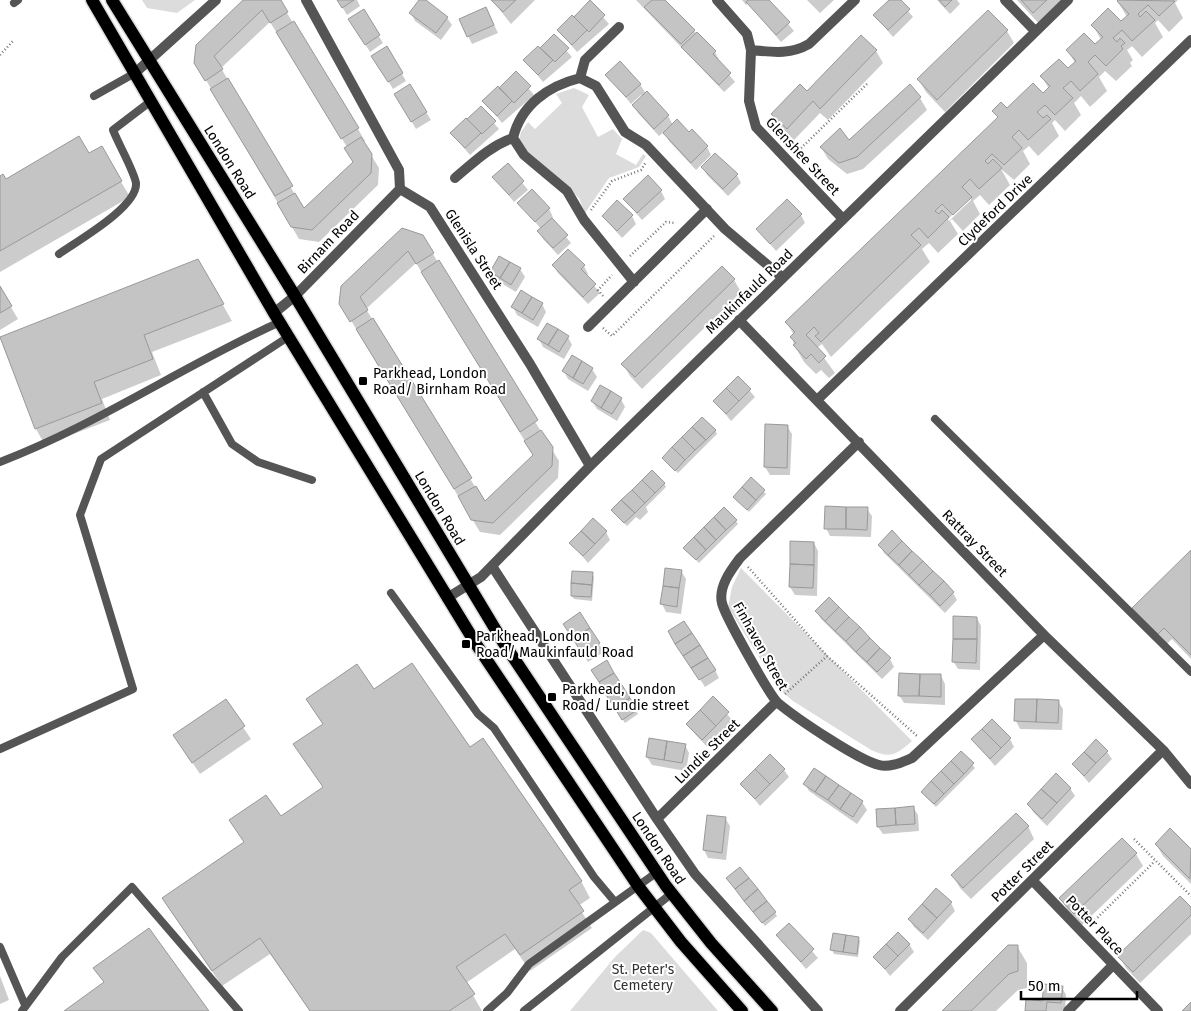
<svg xmlns="http://www.w3.org/2000/svg" width="1191" height="1011" viewBox="0 0 1191 1011" font-family="'Fira Sans',sans-serif">
	<style>
		.green { fill: #dcdcdc }
		.shadow { fill: #0003; fill-rule: evenodd }
		.building { fill: #c4c4c4; stroke: #999 }
		.lines { fill: none; stroke-linecap: round; stroke-linejoin: round }
		.primary-casing { stroke: #dbdbdb; stroke-width: 15 }
		.path { stroke: #777; stroke-width: 2.5; stroke-dasharray: 1 2.5; stroke-linecap: butt }
		.lane { stroke: #555; stroke-width: 8 }
		.street { stroke: #555; stroke-width: 10 }
		.primary { stroke: #000; stroke-width: 12 }
		.poi-dot { fill: #000; stroke: #fff; stroke-width: 2 }
		.labels { text-anchor: middle; stroke-width: 4; stroke-linejoin: round; paint-order: stroke }
		.street-label { font-size: 14px; fill: #000; stroke: #fff }
		.poi-label { font-size: 14px; fill: #000; stroke: #fff; text-anchor: start }
		.park-label { font-size: 14px; fill: #333; stroke: #fff }
	</style>
	<rect width="100%" height="100%" fill="#fff"/>
	<path class="green" d="M142 0H195L177 13 147 8Z
		M574 88 589 95 582 107 598 137 613 129 622 139 616 154 636 165 643 154 646 156 639 167 609 178 585 213 579 198 528 154 519 140 521 132 528 122 535 129 562 103 556 94Z
		M741 568 912 741C896 755 890 759 871 750L793 701 779 689 728 607 732 587Z
		M643 930 651 933 718 1011H570L615 957Z"/>
	<path class="shadow" d="M245 0H279L358 129 365 141 363 142 379 168 378 185 319 242 299 239 203 75ZM270 22 347 147 354 163 304 210 221 68Z
		M338 0H357L360 6 347 15Z
		M421 0 447 18 452 25 441 40 415 21 411 13Z
		M492 0H535L511 24Z
		M636 0H663L715 52 719 60 718 61 735 82 724 92Z
		M742 0H768L794 31 781 42 748 3 746 5Z
		M807 0H834L820 13Z
		M890 0H899L913 17 893 37 875 16Z
		M937 0H957L960 4 950 14Z
		M1017 0H1074L1043 28Z
		M1120 0H1178L1175 3 1183 18 1169 32 1158 20 1155 23 1163 37 1142 57 1132 46 1127 50 1133 60 1130 63 1132 66 1116 81 1105 71 1099 77 1107 91 1090 107 1081 96 1074 103 1081 115 1065 131 1055 120 1052 123 1059 136 1038 156 1029 146 1023 151 1030 164 1014 180 1001 169 1010 185 989 205 980 195 973 201 980 214 963 231 952 219 950 221 958 234 938 253 929 243 922 249 930 262 831 357 822 344 817 348 835 373 829 378 821 370 816 374 804 362 794 345 792 337 794 335 786 322 998 118 993 111 1007 110 1043 95 1049 89 1042 77 1068 70 1075 63 1068 50 1095 46 1101 40 1093 25 1121 23 1127 17 1118 2ZM971 197V200L949 221 948 219Z
		M590 2 609 24 577 52 558 30Z
		M486 8 498 33 472 44 468 36Z
		M363 11 383 43 370 52 350 19Z
		M988 12 1007 31 1014 43 945 112 926 92 919 80Z
		M554 36 572 57 543 82 525 60Z
		M387 48 406 81 393 89 373 56Z
		M876 51 883 63 828 120 820 113 794 140 780 126 773 114Z
		M516 73 534 95 502 123 484 101Z
		M607 75 640 84 646 94 668 116 673 125 707 147 711 155 696 170 669 141 664 132 659 136 638 113 634 106 643 97 641 95 631 104Z
		M410 86 431 120 416 129 396 95Z
		M920 98 927 110 863 169 847 174 828 159 821 147 849 141Z
		M481 108 499 129 470 155 451 133Z
		M101 148 130 197 0 272V178L5 180 89 155Z
		M508 165 528 190 514 202 494 177Z
		M702 167 737 175 741 183 728 196 707 175Z
		M661 191 665 199 642 220 624 199Z
		M519 203 549 209 553 217 551 219 571 243 558 255 543 239 539 231 541 229Z
		M801 215 805 223 776 251 758 230Z
		M632 216 636 224 622 238 603 217Z
		M422 236 559 461 558 478 500 535 480 532 341 304ZM416 263 534 456 485 503 366 309Z
		M198 261 232 321 152 352 161 375 102 399 110 420 45 445 36 429 0 338Z
		M553 265 584 266 588 274 586 276 600 293 588 304 558 273Z
		M520 269 525 277 516 292 496 280 491 272Z
		M734 280 741 292 642 389 630 376 623 364Z
		M0 289 18 319 0 330Z
		M542 304 546 312 538 327 517 315 513 307Z
		M568 337 572 345 564 359 543 347 539 339Z
		M592 369 597 377 588 391 568 379 564 371Z
		M738 377 755 397 731 421 715 401Z
		M621 399 625 407 617 421 597 409 592 401Z
		M787 426 792 434 790 475H770L765 467Z
		M715 430 717 434 678 473 666 461Z
		M752 479 766 494 749 512 734 497Z
		M664 483 666 487 646 507 648 512 640 520 636 517 627 526 615 514 613 510Z
		M867 509 872 516 871 537 830 536 826 528Z
		M736 521 738 524 699 563 687 551Z
		M606 532 610 540 588 563 571 543Z
		M814 543 818 551 817 596 795 595 790 587Z
		M880 545 953 593 957 600 945 613 884 553Z
		M1191 552V659L1172 639 1166 645 1140 620 1133 608Z
		M681 571 686 579 681 614 666 612 662 604Z
		M592 573 594 577 592 601 574 599 572 596Z
		M816 611 890 659 894 667 882 679 821 619Z
		M580 614 604 652 588 662 569 632Z
		M977 618 981 626 980 670 958 669 953 661Z
		M674 639 715 670 719 678 705 687Z
		M606 662 638 714 625 723 597 678Z
		M941 676 945 684V705L904 703 899 695Z
		M373 691 470 749 581 881 590 898 578 906 592 928 530 971 515 949 466 983 482 1011H310L270 954 222 986 163 899 324 788 295 744 324 725 308 700Z
		M713 698 733 721 707 747 687 725Z
		M225 701 251 739 200 774 182 747Z
		M1058 701 1063 709 1062 730 1020 729 1016 721Z
		M1010 739 1014 747 995 766 973 740Z
		M685 745 689 753 686 771 652 765 647 757Z
		M961 752 975 768 936 807 924 795Z
		M1107 752 1112 759 1089 783 1073 764Z
		M784 770 789 777 760 806 742 784Z
		M814 770 862 802 867 810 857 824 809 791 805 784Z
		M1070 788 1075 796 1047 826 1033 812 1029 804Z
		M913 807 918 815 919 831 883 834 878 827Z
		M725 818 730 826 726 860 708 858 704 850Z
		M1028 826 1034 839 971 899 960 888 953 876Z
		M1170 830 1191 851V884L1163 856 1156 844Z
		M1136 854 1143 866 1082 925 1068 911 1061 899Z
		M730 882 775 913 777 916 765 926Z
		M951 903 955 911 928 940 914 927 909 919Z
		M1191 909V934L1140 983 1126 968 1119 956Z
		M789 924 818 958 806 969 777 935Z
		M858 938 860 941 858 957 834 954 832 950Z
		M909 944 914 952 890 976 875 957Z
		M1017 946 1027 963V988L1018 990 996 1011H944Z
		M0 976 9 1000 0 1004Z
		M1062 987 1066 995 1065 1011H1027L1043 1002Z"/>
	<path class="building" d="M243 0H281L288 12 270 23 262 10 214 56 223 69 205 81 194 63 196 45Z
		M337 0H354L342 8Z
		M419 0H426L448 17 436 33 409 13Z
		M491 0H516L503 12Z
		M590 0 605 15 589 32 574 17Z
		M652 0H665L695 30 681 44 644 7Z
		M748 0H769L790 22 776 35 746 2Z
		M889 0H901L910 9 888 30 873 15Z
		M939 0H952L945 7Z
		M1021 0H1047L1033 13Z
		M1118 0 1175 1 1159 16 1148 5 1138 14 1140 17 1146 11 1155 20 1132 41 1122 30 1113 38 1117 42 1120 38 1125 43 1121 46 1123 49 1106 66 1095 55 1088 62 1098 74 1080 91 1071 81 1063 88 1073 98 1055 115 1045 105 1037 112 1043 118 1047 115 1051 119 1028 140 1019 130 1012 137 1022 148 1004 165 992 154 985 161 988 164 993 159 1002 168 979 189 970 179 962 187 972 197 953 215 942 204 935 211 939 214 942 210 949 217 928 238 919 228 911 235 921 245 821 342 815 336 819 333 814 327 806 335 826 356 819 363 811 354 806 359 793 345 796 343 790 337 795 332 785 322 998 117 992 111 1001 102 1007 108 1033 83 1043 93 1050 86 1040 76 1059 59 1068 68 1076 61 1066 50 1084 33 1095 44 1103 37 1091 25 1108 8 1121 21 1129 14 1117 1Z
		M486 7 494 25 467 37 459 19Z
		M364 9 380 35 365 45 348 19Z
		M988 10 1008 30 937 100 917 79Z
		M572 15 587 30 572 45 557 30Z
		M294 21 359 128 341 139 276 32Z
		M697 32 716 51 713 54 731 73 719 85 681 47Z
		M554 34 569 48 555 62 540 48Z
		M861 35 877 50 820 109 813 101 787 129 771 114 800 84 807 91Z
		M387 46 403 73 388 82 371 56Z
		M538 46 553 60 538 75 523 60Z
		M620 61 641 84 626 97 605 75Z
		M516 71 531 86 514 103 499 88Z
		M228 78 293 186 275 196 210 89Z
		M410 84 427 112 411 122 394 94Z
		M910 84 921 97 857 157 839 163 820 147 840 128 849 140Z
		M498 86 512 101 497 116 482 101Z
		M647 91 669 115 654 129 632 105Z
		M481 106 496 121 482 134 467 119Z
		M466 118 481 133 465 148 450 133Z
		M677 119 689 132 692 129 708 146 691 163 663 133Z
		M79 136 89 153 102 146 122 181 0 251V176L3 174 6 179Z
		M361 137 372 154 371 173 312 230 291 227 277 203 295 193 304 208 353 162 344 148Z
		M715 153 738 174 723 189 701 167Z
		M508 163 524 181 509 195 492 177Z
		M648 175 662 190 637 213 623 199Z
		M532 189 550 208 535 222 517 203Z
		M787 199 802 214 770 244 756 229Z
		M617 200 633 215 617 231 602 216Z
		M552 218 568 235 553 248 537 231Z
		M402 228 423 235 434 253 416 264 408 251 360 297 368 310 350 322 339 304 341 286Z
		M568 249 585 265 581 269 596 284 583 297 552 265Z
		M499 256 510 262 500 278 490 272Z
		M198 259 224 304 144 335 153 359 94 382 102 403 35 429 0 337Z
		M439 260 538 420 520 432 421 272Z
		M510 262 521 268 511 285 500 278Z
		M722 266 735 279 635 377 621 364Z
		M0 286 12 306 0 313Z
		M521 290 532 297 522 313 511 307Z
		M532 297 543 303 533 320 522 313Z
		M373 318 472 478 454 489 356 329Z
		M547 323 558 329 548 345 537 339Z
		M558 329 569 336 559 352 548 345Z
		M572 355 582 361 573 378 562 371Z
		M582 361 593 368 583 384 573 378Z
		M738 376 751 389 739 401 726 388Z
		M600 385 611 391 601 408 591 401Z
		M726 388 739 401 726 414 713 401Z
		M611 391 622 398 612 414 601 408Z
		M702 417 716 430 706 440 692 427Z
		M765 424 788 425 787 468 764 467Z
		M692 427 706 440 695 450 682 437Z
		M541 430 553 447 552 466 493 523 471 520 458 496 476 486 485 501 533 455 524 441Z
		M682 437 695 450 685 460 672 447Z
		M672 447 685 460 675 471 662 458Z
		M652 470 665 483 655 493 642 480Z
		M751 477 765 490 756 500 742 487Z
		M642 480 655 493 645 503 632 490Z
		M742 487 756 500 747 510 733 497Z
		M632 490 645 503 635 513 621 500Z
		M621 500 635 513 624 523 611 510Z
		M825 506 846 507V529H824Z
		M724 507 737 520 726 530 714 517Z
		M846 507H868L867 530 846 529Z
		M714 517 726 530 716 540 704 527Z
		M593 518 607 531 595 544 581 531Z
		M704 527 716 540 706 550 694 537Z
		M892 530 902 541 888 555 878 545Z
		M581 531 595 544 583 556 569 543Z
		M694 537 706 550 696 560 683 548Z
		M790 541 814 542V565L790 564Z
		M902 541 912 551 899 565 888 555Z
		M1191 550V655L1164 628 1158 634 1132 608Z
		M912 551 923 561 909 575 899 565Z
		M923 561 933 571 919 585 909 575Z
		M790 564 814 565 813 588 789 587Z
		M665 568 682 570 679 588 663 586Z
		M572 571 593 572 592 585 571 583Z
		M933 571 944 581 930 595 919 585Z
		M944 581 954 592 940 606 930 595Z
		M571 583 592 585 591 597 571 596Z
		M663 586 679 588 677 607 660 604Z
		M829 597 839 607 825 621 815 611Z
		M839 607 849 617 835 631 825 621Z
		M580 612 590 628 573 639 563 624Z
		M953 616 977 617V639H953Z
		M849 617 860 627 846 641 835 631Z
		M684 621 692 633 675 644 668 631Z
		M860 627 870 638 856 652 846 641Z
		M590 628 600 643 583 655 573 639Z
		M692 633 700 645 683 656 675 644Z
		M870 638 880 648 867 662 856 652Z
		M953 639H977L976 663 952 662Z
		M700 645 708 658 691 668 683 656Z
		M880 648 891 658 877 672 867 662Z
		M708 658 716 670 699 680 691 668Z
		M607 660 614 673 599 682 591 670Z
		M412 663 470 747 483 738 582 881 569 890 584 911 520 955 505 934 456 967 475 994 449 1011H310L260 938 212 971 162 898 244 842 229 820 266 795 281 816 323 787 293 744 323 724 306 699 357 664 374 689Z
		M614 673 622 685 606 695 599 682Z
		M899 673 920 674 919 696H898Z
		M920 674H941V697L919 696Z
		M622 685 630 698 614 707 606 695Z
		M713 696 729 712 716 726 700 710Z
		M630 698 637 710 622 720 614 707Z
		M226 699 245 726 192 763 173 735Z
		M1015 699H1037L1036 722 1014 721Z
		M1037 699 1059 700 1058 723 1036 722Z
		M700 710 716 726 702 740 686 724Z
		M992 719 1011 738 1001 748 982 729Z
		M982 729 1001 748 990 759 971 739Z
		M649 738 667 741 664 760 646 757Z
		M1096 739 1108 751 1096 763 1084 752Z
		M667 741 686 744 682 763 664 760Z
		M961 751 974 763 964 774 951 761Z
		M1084 752 1096 763 1084 776 1072 764Z
		M770 754 785 769 770 784 755 769Z
		M951 761 964 774 954 784 941 771Z
		M814 768 826 776 815 792 803 784Z
		M755 769 770 784 755 799 740 784Z
		M941 771 954 784 944 794 931 781Z
		M1056 773 1071 788 1057 803 1041 789Z
		M826 776 839 785 828 800 815 792Z
		M931 781 944 794 934 804 921 792Z
		M839 785 851 793 840 809 828 800Z
		M1041 789 1057 803 1042 819 1027 804Z
		M851 793 863 801 853 817 840 809Z
		M914 806 915 824 896 825 895 808Z
		M895 808 896 825 877 827 876 809Z
		M1016 813 1029 826 963 888 951 875Z
		M707 815 726 817 722 853 703 850Z
		M1170 828 1191 849 1190 879 1155 844Z
		M1122 838 1137 853 1074 914 1059 898Z
		M740 867 749 878 735 889 726 878Z
		M749 878 758 889 744 901 735 889Z
		M936 888 952 902 937 918 922 904Z
		M758 889 767 901 753 912 744 901Z
		M1180 896 1191 907V915L1133 972 1117 956Z
		M767 901 776 912 762 923 753 912Z
		M922 904 937 918 923 933 908 919Z
		M789 923 814 949 801 962 776 935Z
		M149 928 209 1011H64L104 982 93 968Z
		M898 932 910 944 898 956 886 944Z
		M833 933 846 935 843 952 830 950Z
		M846 935 859 937 857 954 843 952Z
		M886 944 898 956 885 969 873 957Z
		M1008 945H1018V971L1009 974 971 1011H942Z
		M1044 984 1063 986 1061 1003 1047 1002 1046 1011H1025L1026 999 1042 1001Z
		M1191 1002V1011H1182Z"/>
	<g class="lines">
		<defs>
			<path id="primary" d="M92 0 274 313 476 644 638 886 681 942 742 1011
				M112 0 295 296 503 642 666 886 711 943 772 1011"/>
		</defs>
		<use href="#primary" class="primary-casing"/>
		<path class="path" d="M0 55 13 41
			M796 153 867 84
			M591 210 612 181 641 170 646 162
			M630 256 666 222 676 223
			M603 296 598 290 612 275
			M603 328 612 336 714 236
			M748 567 827 656 917 736
			M785 694 827 656
			M1134 839 1191 896
			M1090 925 1155 861"/>
		<path class="lane" d="M14 3 18 0
			M94 96 135 73
			M59 254C77 241 138 207 136 183 134 171 118 143 113 130L151 101
			M203 392 232 444 258 462 312 480
			M935 419 1191 672
			M0 462C97 425 184 365 280 322
			M391 593 478 714 494 728 594 877 615 902
			M0 749 133 689 80 515 101 459 288 337
			M0 947 25 1005
			M22 1011 62 957 132 887 239 1011
			M487 1011 507 993 529 964 656 873
			M524 1011 671 894"/>
		<path class="street" d="M306 0 399 170 400 189 430 207 530 364 590 466
			M717 0 747 34 751 50 749 101 756 127 843 219
			M1005 0 1035 31
			M751 50C772 52 790 55 809 44L855 0
			M135 73 216 0
			M580 78 585 60 619 27
			M455 178C474 162 490 146 513 138
			M634 282 584 220 567 191 524 155 513 138C521 105 548 86 580 78L596 86 625 132 646 145 725 229 783 278
			M274 313 295 296 400 189
			M739 320 1044 635 1163 750 1191 784
			M588 327 707 209
			M817 400 1191 40
			M859 442 740 558C731 570 718 587 722 603 724 614 770 696 778 703 796 718 858 760 879 765 890 768 902 762 912 758L1044 635
			M492 566 657 819 695 874 818 1011
			M447 598 481 577 590 466 1068 0
			M657 819 776 702
			M1032 880 1158 1011
			M900 1011 1163 750
			M1068 1011 1113 965"/>
		<use href="#primary" class="primary"/>
	</g>
	<g class="poi-dot">
		<rect x="358" y="376" width="10" height="10" rx="2.5"/>
		<rect x="461" y="639" width="10" height="10" rx="2.5"/>
		<rect x="547" y="692" width="10" height="10" rx="2.5"/>
	</g>
	<g class="labels">
		<g class="street-label">
			<text transform="translate(803 156) rotate(47)" y="5">Glenshee Street</text>
			<text transform="translate(230 162) rotate(58)" y="5">London Road</text>
			<text transform="translate(995 210) rotate(-44)" y="5">Clydeford Drive</text>
			<text transform="translate(328 242) rotate(-46)" y="5">Birnam Road</text>
			<text transform="translate(474 249) rotate(57)" y="5">Glenisla Street</text>
			<text transform="translate(749 291) rotate(-44)" y="5">Maukinfauld Road</text>
			<text transform="translate(440 508) rotate(59)" y="5">London Road</text>
			<text transform="translate(975 543) rotate(46)" y="5">Rattray Street</text>
			<text transform="translate(761 646) rotate(61)" y="5">Finhaven Street</text>
			<text transform="translate(707 751) rotate(-45)" y="5">Lundie Street</text>
			<text transform="translate(659 848) rotate(56)" y="5">London Road</text>
			<text transform="translate(1022 871) rotate(-45)" y="5">Potter Street</text>
			<text transform="translate(1095 925) rotate(46)" y="5">Potter Place</text>
		</g>
		<g class="poi-label">
			<text x="373" y="378">Parkhead, London<tspan x="373" dy="16">Road/ Birnham Road</tspan></text>
			<text x="476" y="641">Parkhead, London<tspan x="476" dy="16">Road/ Maukinfauld Road</tspan></text>
			<text x="562" y="694">Parkhead, London<tspan x="562" dy="16">Road/ Lundie street</tspan></text>
		</g>
		<g class="park-label">
			<text x="643" y="974">St. Peter's<tspan x="643" dy="16">Cemetery</tspan></text>
		</g>
	</g>
	<path d="M1021 991v8h116v-8" fill="none" stroke="#000000" stroke-width="2.5"/>
	<text x="1028" y="991" font-size="15" fill="#000000" stroke="#ffffff" stroke-width="4" paint-order="stroke">50 m</text>
</svg>
